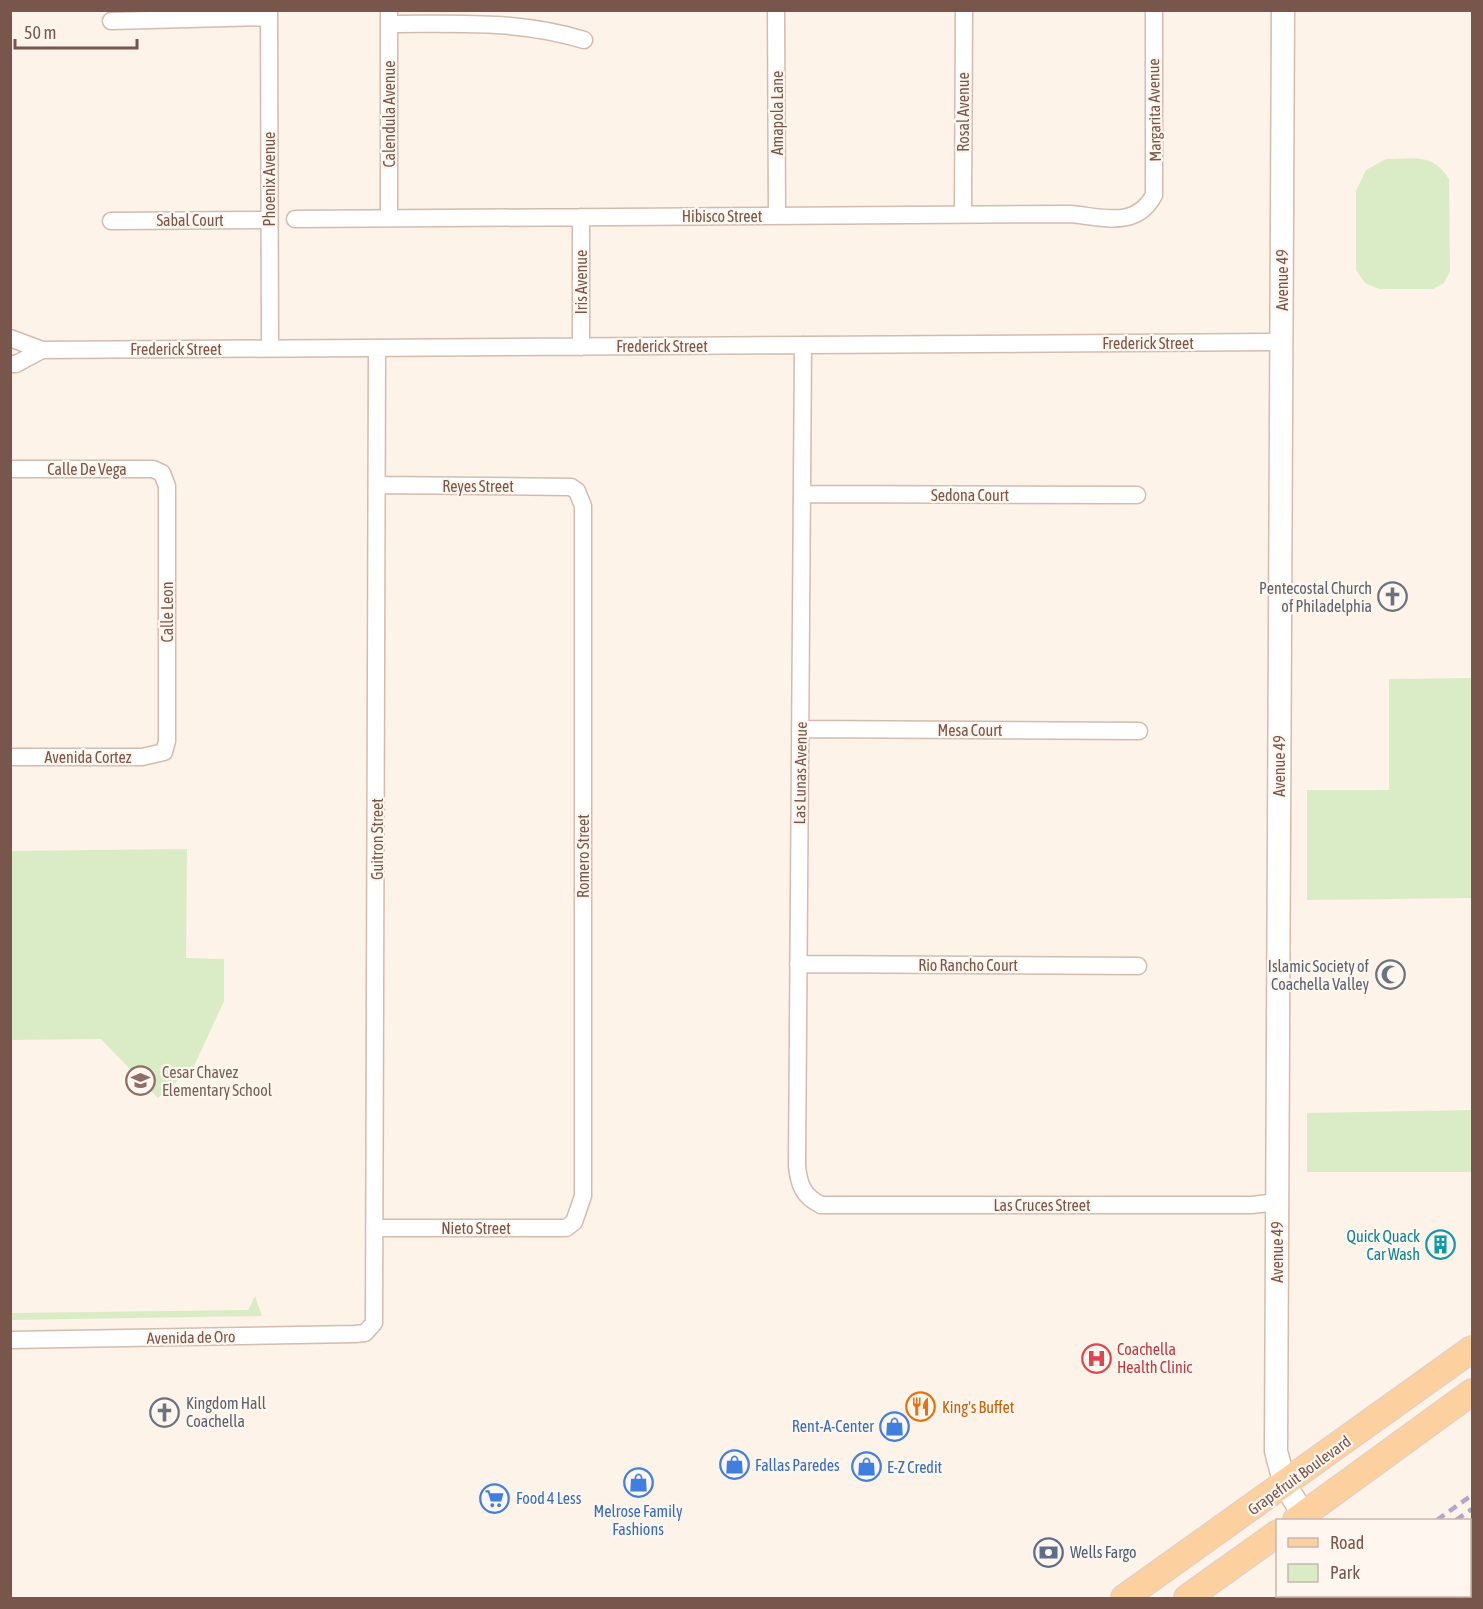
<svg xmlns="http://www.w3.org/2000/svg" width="1483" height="1609" viewBox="0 0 1483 1609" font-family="'Asap Condensed',sans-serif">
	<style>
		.green { fill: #d9ecc5 }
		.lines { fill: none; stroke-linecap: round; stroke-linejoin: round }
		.street-casing { stroke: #d3bbb0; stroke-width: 19 }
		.secondary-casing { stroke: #d6bbad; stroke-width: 25 }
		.primary-casing { stroke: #d9d0cd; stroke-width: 28 }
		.street { stroke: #fff; stroke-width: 16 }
		.secondary { stroke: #fff; stroke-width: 22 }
		.primary { stroke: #fdd09f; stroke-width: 26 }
		.rail { stroke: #b4a5c8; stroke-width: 4.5; stroke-dasharray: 9 6; stroke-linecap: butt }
		.labels { text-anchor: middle; stroke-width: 4.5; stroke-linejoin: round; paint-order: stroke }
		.street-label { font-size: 16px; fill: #79564b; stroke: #fff7ef }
		.worship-label { font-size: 16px; fill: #5b616d; stroke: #fff7ef; text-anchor: end }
		.education-label { font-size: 16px; fill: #785e54; stroke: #fff7ef; text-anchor: start }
		.culture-label { font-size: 16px; fill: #0d838f; stroke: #fff7ef; text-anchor: end }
		.health-label { font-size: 16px; fill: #be3a42; stroke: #fff7ef; text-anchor: start }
		.food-label { font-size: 16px; fill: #c56008; stroke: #fff7ef; text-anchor: start }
		.shop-label { font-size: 16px; fill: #366cbe; stroke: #fff7ef; text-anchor: start }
		.service-label { font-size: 16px; fill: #4e5e75; stroke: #fff7ef; text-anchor: start }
	</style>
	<rect width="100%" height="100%" fill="#fdf3e8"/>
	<path class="green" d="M1386 159C1414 159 1432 152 1449 179L1450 271 1444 283 1433 289H1379L1365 283 1356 270V191L1366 170Z
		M1472 678V898L1307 900V790H1389V679Z
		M187 849 186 958 224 959V1001L194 1066 158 1098 101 1039 11 1040V851Z
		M1472 1110V1172H1307V1113Z
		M255 1296 262 1316 11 1320V1313L248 1310Z"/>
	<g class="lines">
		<defs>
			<path id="street" d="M269 10 270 348
				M776 10 777 215
				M111 21 269 17
				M389 24C456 24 519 20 584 40
				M963 214 964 10
				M581 217V347
				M389 218V10
				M295 219 1070 214C1103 217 1136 229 1154 195V10
				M111 221 269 220
				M10 338 42 350 1282 342
				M803 345 797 1166C799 1185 803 1196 821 1205H1252L1277 1202
				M10 364H16L42 350
				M10 469H153L162 473 167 486V741L164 752 142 757H10
				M803 494 1137 495
				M800 729 1139 731
				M798 964 1138 966
				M376 1228H566L574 1222 583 1196V506L577 491 571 487 377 485
				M10 1340 355 1334 365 1333 374 1323 377 348"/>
			<path id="secondary" d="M1283 10 1276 1451 1285 1485 1304 1515"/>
			<path id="primary" d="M1296 1520 1472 1392
				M1124 1598 1472 1349
				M1187 1598 1278 1533"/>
		</defs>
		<use href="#street" class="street-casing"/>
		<use href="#secondary" class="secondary-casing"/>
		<use href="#primary" class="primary-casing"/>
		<use href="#street" class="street"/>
		<use href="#secondary" class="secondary"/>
		<use href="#primary" class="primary"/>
		<path class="rail" d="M1437 1520 1472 1495
			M1456 1520 1472 1509
			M1330 1598 1335 1596
			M1350 1598 1354 1596"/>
	</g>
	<defs>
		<symbol id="church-ring" viewBox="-11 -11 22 22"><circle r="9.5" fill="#fff7ef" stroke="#6b7280" stroke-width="1.5"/><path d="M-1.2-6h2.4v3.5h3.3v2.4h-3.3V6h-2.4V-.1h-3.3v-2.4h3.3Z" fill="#6b7280"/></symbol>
		<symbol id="mosque-ring" viewBox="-11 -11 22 22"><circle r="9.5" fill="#fff7ef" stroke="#6b7280" stroke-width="1.5"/><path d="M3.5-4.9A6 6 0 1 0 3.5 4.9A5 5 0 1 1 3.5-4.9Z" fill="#6b7280"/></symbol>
		<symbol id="school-ring" viewBox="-11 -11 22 22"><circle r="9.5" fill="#fff7ef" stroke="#8d6e63" stroke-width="1.5"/><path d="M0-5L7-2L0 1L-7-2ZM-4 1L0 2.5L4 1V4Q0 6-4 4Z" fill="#8d6e63"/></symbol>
		<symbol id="building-ring" viewBox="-11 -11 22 22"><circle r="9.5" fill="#fff7ef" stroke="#0f9aa8" stroke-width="1.5"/><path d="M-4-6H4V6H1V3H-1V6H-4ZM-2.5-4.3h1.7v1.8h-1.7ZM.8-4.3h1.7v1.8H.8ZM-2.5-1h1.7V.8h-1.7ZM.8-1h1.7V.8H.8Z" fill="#0f9aa8"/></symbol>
		<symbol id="hospital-ring" viewBox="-11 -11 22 22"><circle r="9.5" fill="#fff7ef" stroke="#e0444e" stroke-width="1.5"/><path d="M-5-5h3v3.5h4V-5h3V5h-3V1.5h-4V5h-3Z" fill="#e0444e"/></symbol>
		<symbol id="restaurant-ring" viewBox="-11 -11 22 22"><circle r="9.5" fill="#fff7ef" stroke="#e8710a" stroke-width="1.5"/><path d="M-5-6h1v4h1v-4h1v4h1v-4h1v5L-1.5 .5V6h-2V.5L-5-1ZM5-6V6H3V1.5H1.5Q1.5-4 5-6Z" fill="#e8710a"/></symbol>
		<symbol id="shop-ring" viewBox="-11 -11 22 22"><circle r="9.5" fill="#fff7ef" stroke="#3f7fe0" stroke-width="1.5"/><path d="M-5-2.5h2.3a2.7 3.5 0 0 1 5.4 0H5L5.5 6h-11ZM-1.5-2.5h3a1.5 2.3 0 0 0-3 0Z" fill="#3f7fe0"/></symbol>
		<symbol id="supermarket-ring" viewBox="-11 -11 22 22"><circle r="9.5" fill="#fff7ef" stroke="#3f7fe0" stroke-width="1.5"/><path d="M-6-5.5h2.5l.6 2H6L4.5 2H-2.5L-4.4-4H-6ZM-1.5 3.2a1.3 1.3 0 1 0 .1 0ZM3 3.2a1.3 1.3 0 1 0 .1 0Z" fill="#3f7fe0"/></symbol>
		<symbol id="bank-ring" viewBox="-11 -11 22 22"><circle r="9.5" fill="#fff7ef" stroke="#5c6f8a" stroke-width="1.5"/><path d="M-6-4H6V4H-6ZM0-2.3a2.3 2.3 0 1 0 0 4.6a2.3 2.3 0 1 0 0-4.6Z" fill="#5c6f8a"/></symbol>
	</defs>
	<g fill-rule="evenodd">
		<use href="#church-ring" x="1376" y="580" width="33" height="33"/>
		<use href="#mosque-ring" x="1374" y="958" width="33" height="33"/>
		<use href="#school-ring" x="124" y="1064" width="33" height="33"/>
		<use href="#building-ring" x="1424" y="1228" width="33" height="33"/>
		<use href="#hospital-ring" x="1080" y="1342" width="33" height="33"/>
		<use href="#restaurant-ring" x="904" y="1390" width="33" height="33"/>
		<use href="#church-ring" x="148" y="1396" width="33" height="33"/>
		<use href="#shop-ring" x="878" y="1410" width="33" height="33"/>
		<use href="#shop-ring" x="718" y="1448" width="33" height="33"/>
		<use href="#shop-ring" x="850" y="1450" width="33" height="33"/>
		<use href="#shop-ring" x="622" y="1466" width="33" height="33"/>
		<use href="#supermarket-ring" x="478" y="1482" width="33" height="33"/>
		<use href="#bank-ring" x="1032" y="1536" width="33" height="33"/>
	</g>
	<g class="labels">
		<g class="street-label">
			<text transform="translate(1154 110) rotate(-91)" y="6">Margarita Avenue</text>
			<text transform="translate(963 112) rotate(-90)" y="6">Rosal Avenue</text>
			<text transform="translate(777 113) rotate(-90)" y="6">Amapola Lane</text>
			<text transform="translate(389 114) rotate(-90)" y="6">Calendula Avenue</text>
			<text transform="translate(269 179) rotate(-90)" y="6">Phoenix Avenue</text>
			<text x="722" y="222">Hibisco Street</text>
			<text x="190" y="226">Sabal Court</text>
			<text transform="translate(1282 280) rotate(-90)" y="6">Avenue 49</text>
			<text transform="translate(581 282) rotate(-90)" y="6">Iris Avenue</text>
			<text x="1148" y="349">Frederick Street</text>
			<text x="662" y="352">Frederick Street</text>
			<text x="176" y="355">Frederick Street</text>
			<text x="87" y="475">Calle De Vega</text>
			<text x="478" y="492">Reyes Street</text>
			<text x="970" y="501">Sedona Court</text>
			<text transform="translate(167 612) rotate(-90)" y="6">Calle Leon</text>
			<text x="970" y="736">Mesa Court</text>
			<text x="88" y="763">Avenida Cortez</text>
			<text transform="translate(1279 766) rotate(-90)" y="6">Avenue 49</text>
			<text transform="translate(800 773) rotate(-89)" y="6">Las Lunas Avenue</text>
			<text transform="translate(377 839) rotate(-90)" y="6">Guitron Street</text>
			<text transform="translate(583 856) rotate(-90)" y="6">Romero Street</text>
			<text x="968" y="971">Rio Rancho Court</text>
			<text x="1042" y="1211">Las Cruces Street</text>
			<text x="476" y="1234">Nieto Street</text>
			<text transform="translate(1277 1252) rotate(-90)" y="6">Avenue 49</text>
			<text transform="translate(191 1337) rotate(-1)" y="6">Avenida de Oro</text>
			<text transform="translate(1299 1475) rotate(-36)" y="6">Grapefruit Boulevard</text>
		</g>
		<g class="worship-label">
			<text x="1372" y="594">Pentecostal Church<tspan x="1372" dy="18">of Philadelphia</tspan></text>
			<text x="1369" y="972">Islamic Society of<tspan x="1369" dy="18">Coachella Valley</tspan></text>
			<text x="186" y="1409" text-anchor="start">Kingdom Hall<tspan x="186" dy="18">Coachella</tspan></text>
		</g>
		<g class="education-label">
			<text x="162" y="1078">Cesar Chavez<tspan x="162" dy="18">Elementary School</tspan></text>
		</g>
		<g class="culture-label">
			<text x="1420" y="1242">Quick Quack<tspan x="1420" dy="18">Car Wash</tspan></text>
		</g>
		<g class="health-label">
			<text x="1117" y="1355">Coachella<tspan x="1117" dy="18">Health Clinic</tspan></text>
		</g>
		<g class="food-label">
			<text x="942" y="1413">King's Buffet</text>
		</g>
		<g class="shop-label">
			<text x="874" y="1432" text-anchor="end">Rent-A-Center</text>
			<text x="755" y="1471">Fallas Paredes</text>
			<text x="887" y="1473">E-Z Credit</text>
			<text x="516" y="1504">Food 4 Less</text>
			<text x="638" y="1517" text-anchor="middle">Melrose Family<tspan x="638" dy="18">Fashions</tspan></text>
		</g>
		<g class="service-label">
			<text x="1070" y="1558">Wells Fargo</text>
		</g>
	</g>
	<rect width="1483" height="1609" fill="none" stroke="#79564b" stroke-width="24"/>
	<rect x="1276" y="1519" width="195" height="78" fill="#fff7ef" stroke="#c9b7ad" stroke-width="1.5"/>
	<rect x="1288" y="1538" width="30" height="9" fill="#fdd09f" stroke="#c9b7ad" stroke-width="1.5"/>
	<text x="1330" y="1549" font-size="18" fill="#79564b">Road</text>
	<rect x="1288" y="1564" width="30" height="18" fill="#d9ecc5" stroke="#c9b7ad" stroke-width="1.5"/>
	<text x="1330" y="1579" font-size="18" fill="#79564b">Park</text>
	<path d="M15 39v9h122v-9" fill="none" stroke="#79564b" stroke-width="3"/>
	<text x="24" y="39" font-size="18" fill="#79564b" stroke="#fff7ef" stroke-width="4.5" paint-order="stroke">50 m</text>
</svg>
